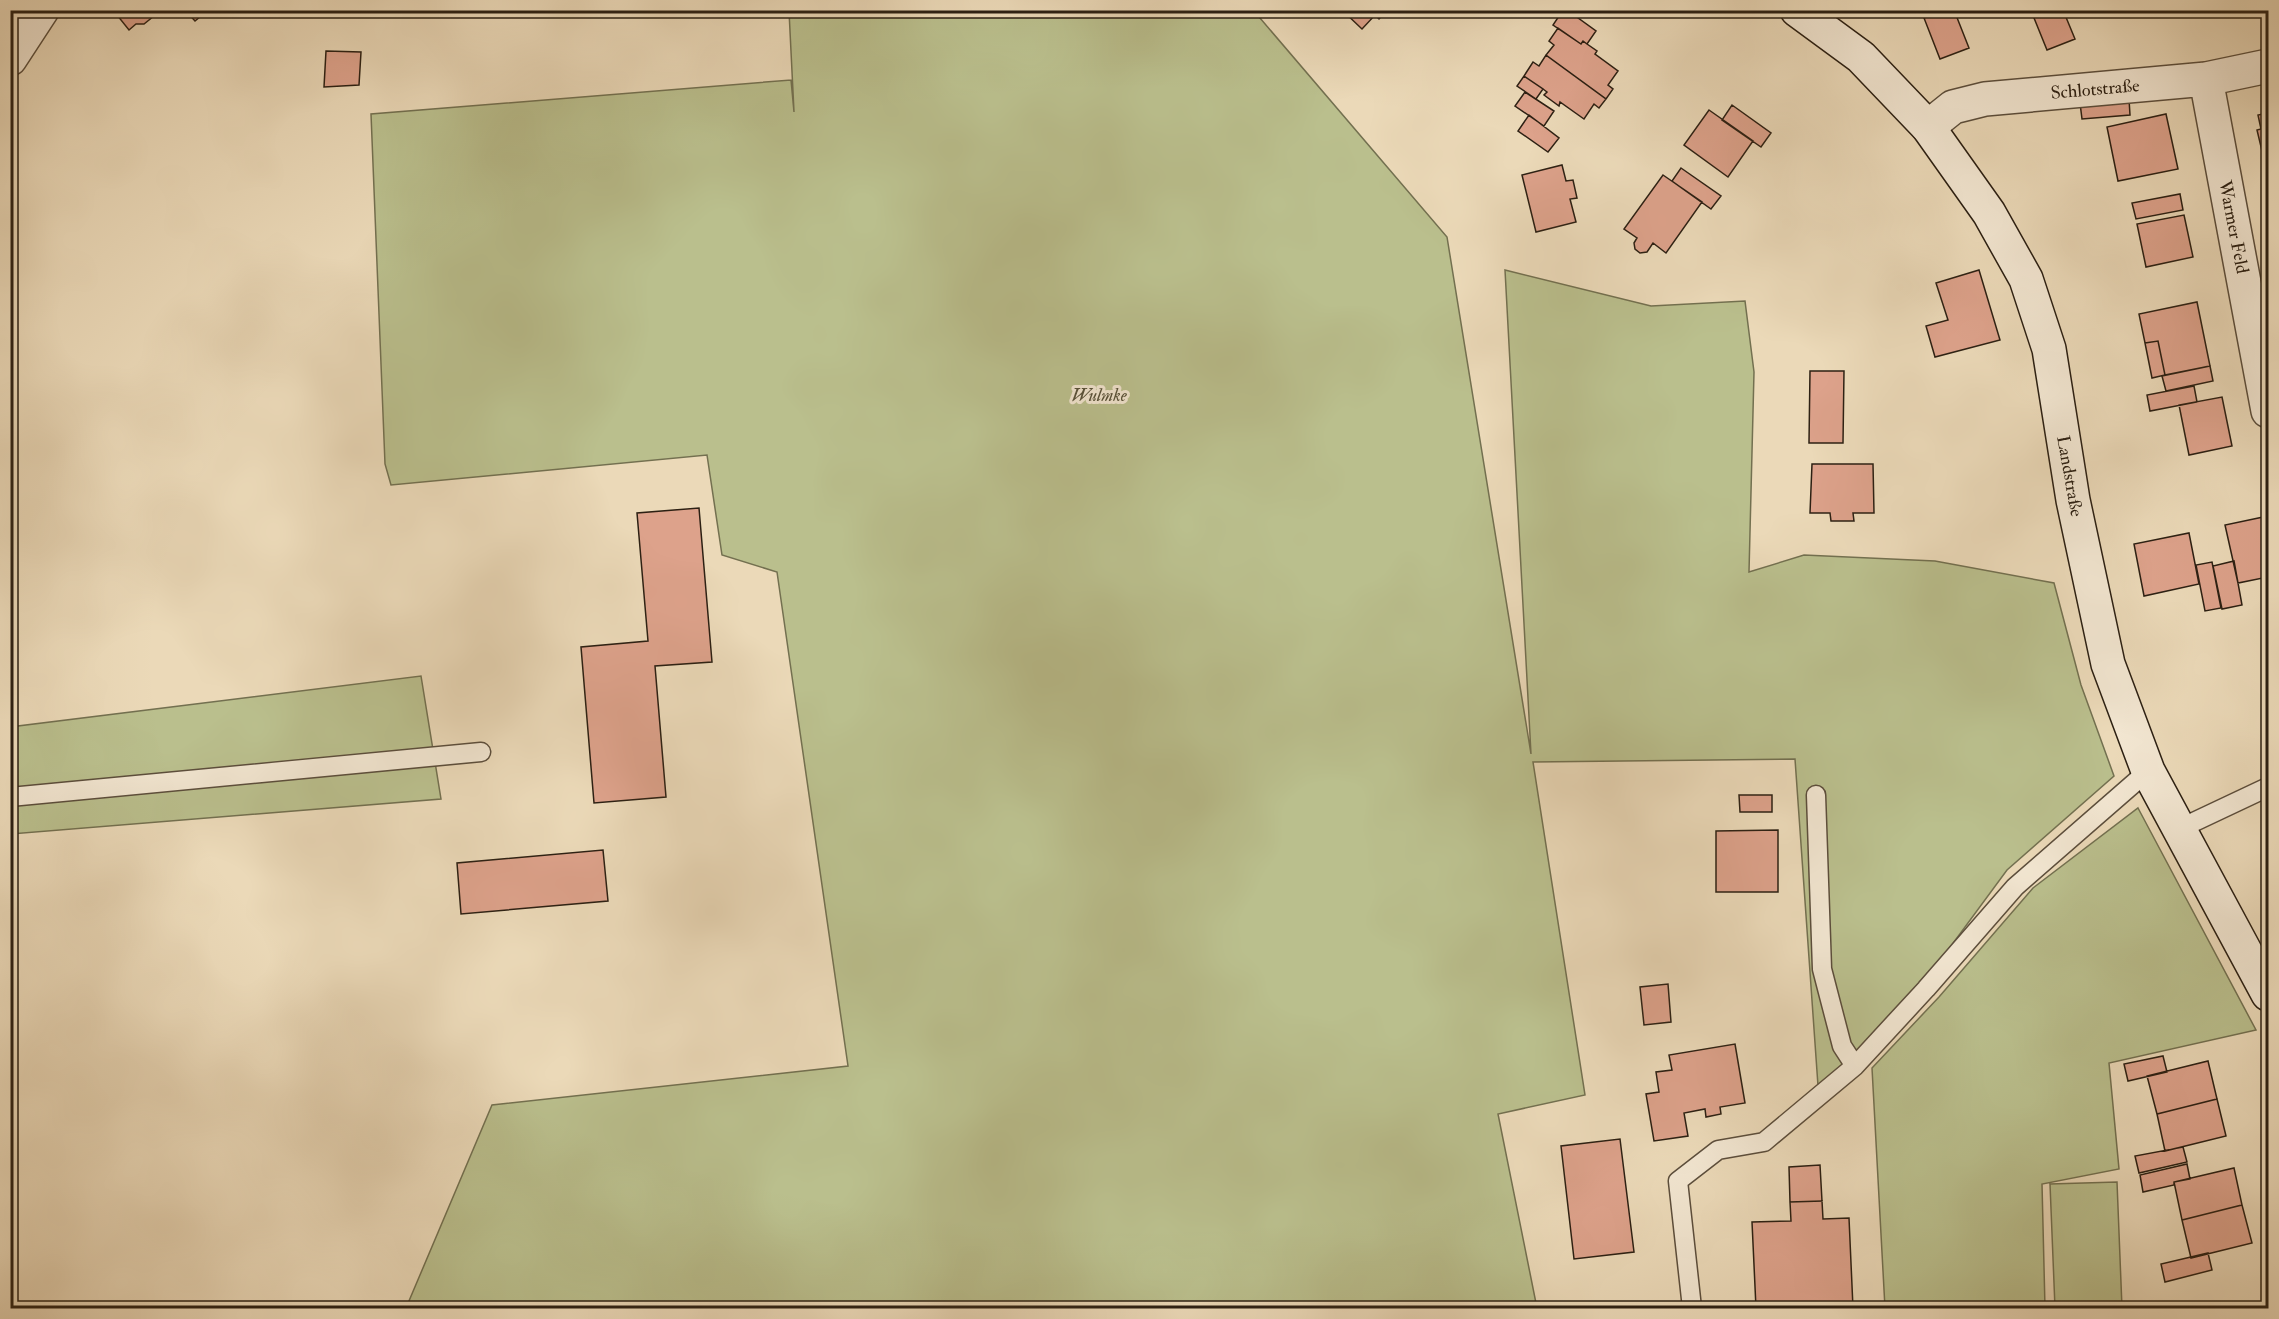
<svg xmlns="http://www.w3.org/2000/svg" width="2279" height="1319" viewBox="0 0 2279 1319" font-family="'IM FELL Double Pica',serif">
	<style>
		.green { fill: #babf8d; stroke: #737050; stroke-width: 1.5 }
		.building { fill: #dda28b; stroke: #2c2013; stroke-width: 1.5 }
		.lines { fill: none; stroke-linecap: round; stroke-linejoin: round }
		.lane-casing { stroke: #5c4e3c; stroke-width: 21 }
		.street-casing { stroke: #5c4e3c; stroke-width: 36 }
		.secondary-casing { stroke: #2c2013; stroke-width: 36 }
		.lane { stroke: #f2e6d1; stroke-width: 18 }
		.street { stroke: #f2e6d1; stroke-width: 33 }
		.secondary { stroke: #f2e6d1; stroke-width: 33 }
		.labels { text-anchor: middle; stroke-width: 6; stroke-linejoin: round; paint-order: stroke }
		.street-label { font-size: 18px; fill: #2c2013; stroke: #f2e6d1 }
		.park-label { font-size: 18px; font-style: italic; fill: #575038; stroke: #f2e6d1 }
	</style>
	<rect width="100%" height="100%" fill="#ebd9b8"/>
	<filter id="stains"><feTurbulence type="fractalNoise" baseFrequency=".00333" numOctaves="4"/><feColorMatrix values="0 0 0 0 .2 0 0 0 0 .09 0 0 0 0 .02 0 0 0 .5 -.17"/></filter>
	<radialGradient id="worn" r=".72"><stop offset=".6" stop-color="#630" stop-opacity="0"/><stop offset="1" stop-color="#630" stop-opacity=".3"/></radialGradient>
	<path class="green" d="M789 11H1254L1447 237 1531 754 1505 270 1651 306 1745 301 1754 372 1749 572 1804 555 1935 561 2054 583 2081 685 2114 776 2007 870 1923 984 1819 1100 1795 759 1533 762 1585 1095 1498 1114 1537 1308H406L492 1105 848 1066 777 572 722 555 707 455 391 485 385 464 371 114 791 80 794 112Z
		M421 676 441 799 11 834 10 727Z
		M2138 808 2256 1030 2109 1063 2119 1169 2042 1184 2045 1308H1885L1872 1068 1939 997 2033 888Z
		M2117 1182 2122 1308H2055L2050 1184Z"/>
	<path class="building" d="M113 10H154V16L144 24H136L129 30Z
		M185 10H206L207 11 195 21Z
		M1342 10H1387L1379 19 1375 15 1362 29Z
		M1563 10H1567L1596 31 1587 44 1583 41 1581 44 1553 25Z
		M1943 10H1954L1969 48 1940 59 1924 18Z
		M2038 10H2063L2075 39 2047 50 2032 13Z
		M1558 28 1581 44 1583 41 1587 44 1597 51 1595 54 1618 71 1608 85 1613 89 1606 99 1546 55 1554 45 1549 41Z
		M326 51 361 52 359 85 324 87Z
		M1546 55 1606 99 1599 108 1594 104 1584 119 1560 102 1559 106 1544 95 1547 92 1543 89 1524 76 1533 62 1539 66Z
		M1524 76 1543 89 1536 99 1517 86Z
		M1525 92 1554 111 1544 126 1515 106Z
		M2129 99 2130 115 2082 119 2080 103Z
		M1732 105 1771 133 1761 147 1722 120Z
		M1709 110 1753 141 1728 177 1684 145Z
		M2268 113V165L2265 151H2262L2257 130 2261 129 2258 115Z
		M2166 114 2178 169 2118 181 2107 127Z
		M1529 115 1559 138 1548 152 1518 131Z
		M1562 165 1566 181 1573 180 1577 198 1570 199 1576 222 1536 232 1522 175Z
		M1681 168 1721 196 1711 209 1672 181Z
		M1663 175 1702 202 1666 253 1653 243 1647 252 1640 253 1635 249 1634 243 1637 238 1624 229Z
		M2180 194 2183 210 2136 219 2132 203Z
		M2184 215 2193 257 2146 267 2137 224Z
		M1979 270 2000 340 1935 357 1926 326 1948 320 1936 283Z
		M2197 302 2210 366 2165 375 2158 341 2145 343 2139 314Z
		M2158 341 2165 375 2152 378 2145 343Z
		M2210 366 2213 381 2166 391 2162 376Z
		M1810 371H1844L1843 443H1809Z
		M2194 386 2197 402 2150 411 2147 395Z
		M2222 397 2232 446 2189 455 2179 405Z
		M1812 464H1873L1874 513H1853L1854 521H1831L1830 513H1810Z
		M699 508 712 662 655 666 666 797 594 803 581 647 648 641 637 513Z
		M2268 516V577L2238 583 2225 525Z
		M2189 533 2199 584 2144 596 2134 544Z
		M2234 561 2242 605 2222 609 2213 566Z
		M2212 562 2221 608 2205 611 2196 565Z
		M1739 795H1772V812H1740Z
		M1778 830V892H1716V831Z
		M603 850 608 901 461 914 457 863Z
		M1668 984 1671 1022 1644 1025 1640 987Z
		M1735 1044 1745 1103 1720 1107 1721 1114 1706 1117 1705 1109 1684 1113 1688 1136 1654 1141 1646 1094 1659 1092 1656 1072 1672 1070 1669 1055Z
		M2163 1056 2167 1072 2128 1081 2124 1064Z
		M2208 1061 2217 1099 2157 1114 2147 1076Z
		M2217 1099 2226 1136 2165 1151 2157 1114Z
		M1620 1139 1634 1252 1574 1259 1561 1146Z
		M2183 1147 2187 1162 2139 1173 2135 1156Z
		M2187 1164 2190 1179 2174 1182V1185L2143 1192 2140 1175Z
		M1820 1165 1822 1201 1790 1202 1789 1167Z
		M2234 1168 2242 1205 2182 1220 2174 1182Z
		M1822 1201 1823 1219 1849 1218 1853 1308H1756L1752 1222 1791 1221 1790 1202Z
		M2242 1205 2252 1243 2191 1258 2182 1220Z
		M2208 1253 2212 1270 2165 1282 2161 1264Z"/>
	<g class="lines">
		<defs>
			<path id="lane" d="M1816 795 1822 969 1842 1046 1855 1066
				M10 797 481 752
				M2179 829 2268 787
				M1692 1308 1678 1181 1718 1150 1764 1142 1855 1066 1926 989 2015 887 2148 771"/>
			<path id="street" d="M10 59 42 10
				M2206 79 2268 411
				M1928 127 1953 107 1985 99 2206 79 2268 66"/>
			<path id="secondary" d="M1797 10 1861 57 1928 127 1989 213 2026 279 2049 349 2073 500 2108 664 2148 771 2268 994"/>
		</defs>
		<use href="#lane" class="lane-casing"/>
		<use href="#street" class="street-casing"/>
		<use href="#secondary" class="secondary-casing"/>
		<use href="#lane" class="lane"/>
		<use href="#street" class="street"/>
		<use href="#secondary" class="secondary"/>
	</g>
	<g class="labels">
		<g class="street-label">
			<text transform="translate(2095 89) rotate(-5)" y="6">Schlotstraße</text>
			<text transform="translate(2234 227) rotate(79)" y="6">Warmer Feld</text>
			<text transform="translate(2070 476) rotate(80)" y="6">Landstraße</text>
		</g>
		<g class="park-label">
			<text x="1099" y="401">Wulmke</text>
		</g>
	</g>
	<rect width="2279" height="1319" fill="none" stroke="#ebd9b8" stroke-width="36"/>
	<rect x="12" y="12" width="2255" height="1295" fill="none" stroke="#2c2013" stroke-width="3"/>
	<rect x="18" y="18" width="2243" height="1283" fill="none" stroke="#2c2013" stroke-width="1.5"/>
	<rect width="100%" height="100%" filter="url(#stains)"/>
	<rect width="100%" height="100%" fill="url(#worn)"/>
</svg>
